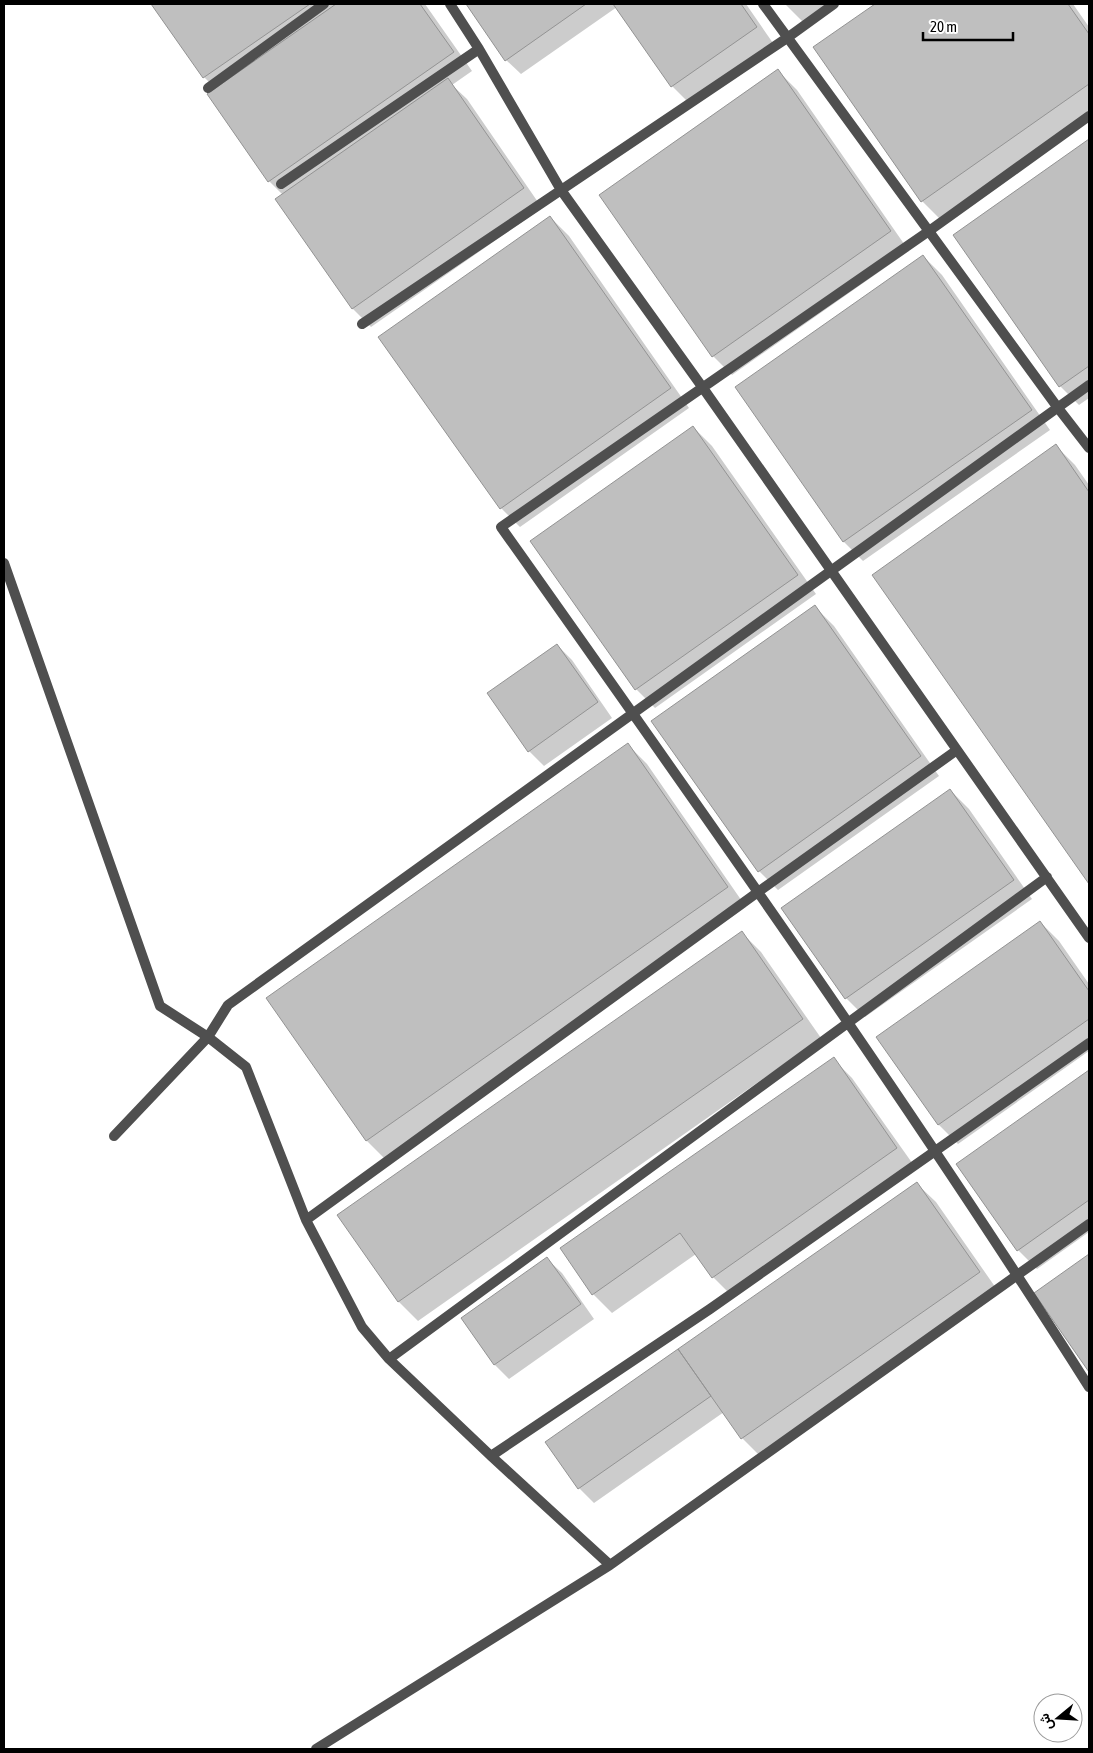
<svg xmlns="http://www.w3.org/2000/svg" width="1093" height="1753" viewBox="0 0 1093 1753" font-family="'Asap Condensed',Vazirmatn,sans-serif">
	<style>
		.shadow { fill: #0003 }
		.building { fill: #bfbfbf; stroke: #939393 }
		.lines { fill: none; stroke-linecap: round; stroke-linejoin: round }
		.minor { stroke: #4f4f4f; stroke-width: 10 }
	</style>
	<rect width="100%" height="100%" fill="#fff"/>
	<path class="shadow" d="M153 4H425L472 71 452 85 467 99 542 208 371 327 352 308 283 195 269 181 216 89 204 77Z
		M468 4H746L775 46 691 105 672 86 617 7 521 74 506 60Z
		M785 4H832L804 23Z
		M877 4H1073L1089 27V116L941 220 922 201 814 47Z
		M778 71 797 90 909 251 732 375 713 356Z
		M1089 141V398L1079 405 1060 386 955 235Z
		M550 217 569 236 689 408 520 527 501 508Z
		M923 256 942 275 1050 430 863 561 844 542 736 387Z
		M693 427 712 446 816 594 655 708 636 689Z
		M1056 446 1075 465 1089 485V882L874 575Z
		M815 607 834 626 939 776 778 890 759 871Z
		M557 645 572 660 612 718 544 766 529 751Z
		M628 745 647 764 746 907 385 1159 366 1140Z
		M950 790 969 809 1032 899 865 1017 846 998 783 908Z
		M1040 922 1059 941 1089 984V1051L958 1144 939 1125 878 1037Z
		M742 933 761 952 821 1038 418 1321 399 1302 339 1215Z
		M833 1059 852 1078 915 1167 732 1296 713 1277 696 1254 612 1313 593 1294Z
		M1089 1072V1232L1037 1269 1018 1250 958 1165Z
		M916 1183 936 1202 998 1291 761 1457 742 1438 724 1412 594 1503 579 1488 547 1442Z
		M1089 1256V1370L1036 1294Z
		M547 1259 562 1273 594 1319 509 1379 494 1364Z"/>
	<path class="building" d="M151 4H310L203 78Z
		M336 4H420L454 52 268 182 207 94Z
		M466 4H586L505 61Z
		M613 4H741L757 27 671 87Z
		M875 4H1068L1089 34V84L921 202 813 47Z
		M778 69 891 231 712 357 599 195Z
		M448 78 524 188 352 309 275 199Z
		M1089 139V366L1059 387 953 235Z
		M550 216 671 388 500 509 378 337Z
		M923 255 1032 410 843 542 735 387Z
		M693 426 798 575 635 690 530 541Z
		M1056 444 1089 492V884L872 575Z
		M815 605 921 756 758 872 651 721Z
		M557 644 598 702 528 752 487 693Z
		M628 743 728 887 366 1141 266 998Z
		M950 789 1014 880 845 999 781 908Z
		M1040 921 1089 991V1019L938 1125 876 1037Z
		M742 931 803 1019 398 1302 337 1215Z
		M834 1057 897 1148 712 1278 680 1233 592 1295 560 1248Z
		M1089 1070V1200L1017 1251 956 1164Z
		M917 1182 980 1272 741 1439 678 1349Z
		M1089 1254V1372L1034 1293Z
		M547 1257 581 1304 494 1365 461 1318Z
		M678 1349 711 1396 578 1489 545 1442Z"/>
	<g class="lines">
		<path class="minor" d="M450 4 479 49 561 190 703 388 1089 938
			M763 4 1058 408 1089 448
			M208 88 324 4
			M1089 116 929 231 501 527C702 811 903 1094 1089 1387
			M281 184 479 49
			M362 324 787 38 834 4
			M4 563 160 1006 208 1037 246 1067 306 1220 362 1327 389 1359 491 1456 610 1565 1089 1224
			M114 1136 208 1037 228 1005 1089 385
			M306 1220 758 892 957 750
			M389 1359 1047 877
			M491 1456 710 1309 1089 1043
			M316 1749 610 1565"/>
	</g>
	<rect width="1093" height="1753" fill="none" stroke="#000000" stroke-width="10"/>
	<g transform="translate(1058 1718) rotate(252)"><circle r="24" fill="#ffffff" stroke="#999999"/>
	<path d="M0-4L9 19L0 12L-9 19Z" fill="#000000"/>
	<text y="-8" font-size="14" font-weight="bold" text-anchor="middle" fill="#000000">ش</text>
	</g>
	<path d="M923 32v8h90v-8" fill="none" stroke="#000000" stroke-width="2.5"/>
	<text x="930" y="32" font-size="15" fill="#000000" stroke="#ffffff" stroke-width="4" paint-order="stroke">20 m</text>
</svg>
